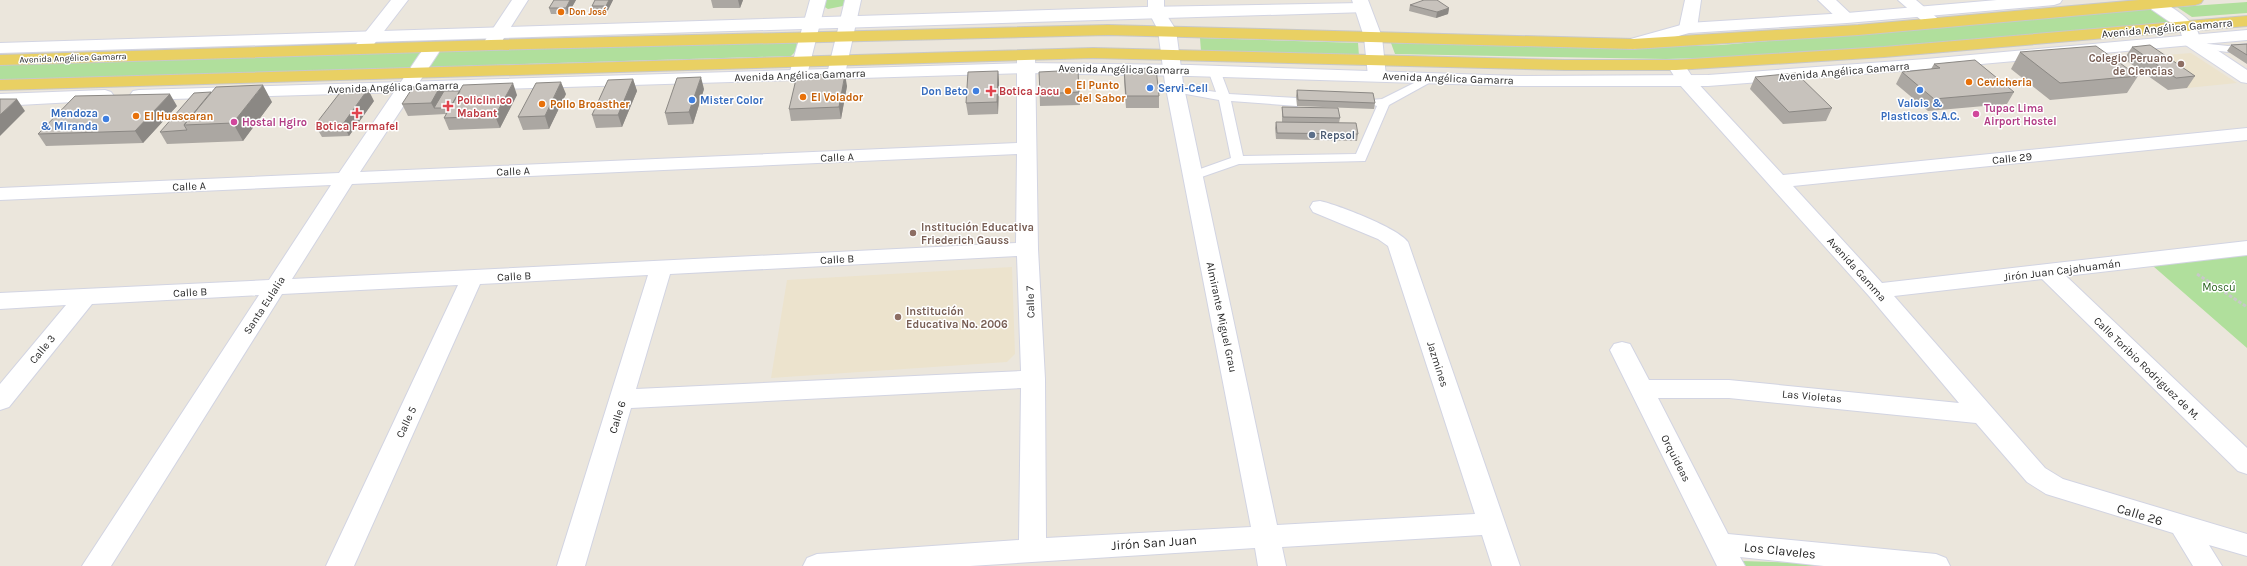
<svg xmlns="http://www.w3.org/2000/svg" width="2247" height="566" viewBox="0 0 2247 566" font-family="Karla,sans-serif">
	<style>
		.education { fill: #ece3cd }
		.green { fill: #b0df9c }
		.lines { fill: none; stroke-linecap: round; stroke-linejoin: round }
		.service-casing { stroke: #d2d4e2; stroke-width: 2 }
		.minor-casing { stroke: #d2d4e2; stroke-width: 2 }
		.tertiary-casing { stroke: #d2d4e2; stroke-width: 2 }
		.secondary-casing { stroke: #d2d4e2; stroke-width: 2 }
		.primary-casing { stroke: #c8c8c8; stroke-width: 2 }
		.path { stroke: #c8c8c8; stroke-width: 3; stroke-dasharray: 3.5 2; stroke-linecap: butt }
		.service { fill: #fff; fill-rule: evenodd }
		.minor { fill: #fff; fill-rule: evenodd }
		.tertiary { fill: #fff; fill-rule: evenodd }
		.secondary { fill: #fff; fill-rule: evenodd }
		.primary { fill: #e9d063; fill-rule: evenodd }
		.wall { fill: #aba7a2 }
		.shaded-wall { fill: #8b8884 }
		.building { fill: #c7c2bc; stroke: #8b8884 }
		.food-dot { fill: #e8710a; stroke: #fff; stroke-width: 1.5 }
		.education-dot { fill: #8d6e63; stroke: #fff; stroke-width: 1.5 }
		.shop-dot { fill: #3f7fe0; stroke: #fff; stroke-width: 1.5 }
		.health-dot { fill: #e0444e; stroke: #fff; stroke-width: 1.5 }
		.hotel-dot { fill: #d1479c; stroke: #fff; stroke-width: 1.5 }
		.service-dot { fill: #5c6f8a; stroke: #fff; stroke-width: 1.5 }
		.labels { text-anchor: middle; stroke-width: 3; stroke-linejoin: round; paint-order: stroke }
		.far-food-label { font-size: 9px; font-weight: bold; fill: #c56008; stroke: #fff; text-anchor: start }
		.far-street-label { font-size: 9px; fill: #2a2a2a; stroke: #fff }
		.street-label { font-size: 11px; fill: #2a2a2a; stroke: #fff }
		.education-label { font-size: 11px; font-weight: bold; fill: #785e54; stroke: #fff; text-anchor: start }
		.food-label { font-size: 11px; font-weight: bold; fill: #c56008; stroke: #fff; text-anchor: start }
		.shop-label { font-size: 11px; font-weight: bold; fill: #366cbe; stroke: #fff; text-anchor: start }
		.health-label { font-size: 11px; font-weight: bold; fill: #be3a42; stroke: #fff; text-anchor: start }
		.hotel-label { font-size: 11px; font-weight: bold; fill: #b23c85; stroke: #fff; text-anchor: start }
		.service-label { font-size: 11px; font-weight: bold; fill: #4e5e75; stroke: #fff; text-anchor: start }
		.park-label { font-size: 11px; fill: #29631e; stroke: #fff }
		.near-street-label { font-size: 13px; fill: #2a2a2a; stroke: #fff }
	</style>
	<rect width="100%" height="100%" fill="#ebe6dc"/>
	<path class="education" d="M2191 53 2237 83 2187 88 2142 57Z
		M1012 267 1015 354 1007 362 771 378 787 280Z"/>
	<path class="green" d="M825 0H845L843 6 828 9 823 6Z
		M2247 2V13L2192 17 2177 7Z
		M2148 8 2172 22 1803 55 1666 59 1395 54 1391 43 1623 48 1721 45Z
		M1200 38 1358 43 1359 56 1201 51Z
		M794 41 798 45 795 52 791 56 427 67 437 52Z
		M421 52 410 68 0 80V65Z
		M2247 255V348L2153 266Z
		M1742 561 1835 564 1850 566H1745Z"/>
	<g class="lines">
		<defs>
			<path id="service" d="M2199 43 2228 46 2247 44V50L2228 52 2195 48 2193 46 2195 44Z
				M1214 67 1220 70 1229 94 1297 98 1303 102 1297 106 1231 101 1243 156 1356 154 1377 106 1371 104 1369 102 1371 100 1382 99 1428 76H1436L1438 78 1389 105 1365 161 1239 164 1193 180 1189 179 1187 176 1189 173 1231 158 1219 100 1175 92 1169 89 1175 86 1216 92 1208 70Z"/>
			<path id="minor" d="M391 0H408L368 52H356L353 48Z
				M512 0H528L497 49H485L482 45Z
				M810 0H826L807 75 804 79 798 80 792 79 789 75Z
				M845 0H861L845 74 842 78 836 79 830 78 827 74Z
				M1148 0H1164V11L1176 30 1183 83 1277 525 1475 514 1388 246 1378 239 1313 212 1310 207 1313 202 1320 201C1338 205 1398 228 1408 242L1520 566H1492L1482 535 1282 547 1286 566H1258L1255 548 970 566H803L807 558 817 554 1019 540 1021 388 631 408 585 566H557L648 275 480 284 354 566H326L458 285 282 294 111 566H82L259 295 92 304 9 407 0 410V384L66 305 0 309V293L269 280 331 185 0 200V188L339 173 428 42H440L443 46 360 172 1017 143V55L1020 51H1032L1035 55 1038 249 1045 379 1046 538 1251 527 1165 83 1158 30 1148 11ZM1017 154 1016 243 292 279 352 184ZM1017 256 1021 371 636 389 670 274Z
				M1352 0H1368L1382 37 1386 76 1383 80 1377 81 1371 80 1368 76 1364 37Z
				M1685 0H1701L1697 28 1694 32H1682L1679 28Z
				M1818 0H1836L1855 18 1853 22H1841Z
				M1898 0H1916L1943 23 1941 27H1929Z
				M2138 0C2144 0 2151 0 2157 0 2168 3 2201 25 2199 38L2247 70V83L2241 82 2184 44 2180 29Z
				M1676 60 1682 61 1693 78 1783 175 2247 128V140L1793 186 1882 283 2247 241V255L2066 276 2247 448V474L2238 471 2042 279 1894 296 2045 468 2063 479 2247 534V556L2209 545 2222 566H2193L2173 533 2046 494 2027 482 1976 423 1729 398H1658L1728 534 1936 554 1946 558 1950 566H1824L1740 557 1745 566H1717L1610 350 1614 344 1622 342 1630 344 1649 380H1729L1959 403 1869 296 1680 85 1667 65 1670 61Z"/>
			<path id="tertiary" d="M1361 3 1367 4 1369 8 1367 12 0 53V43L1145 7Z"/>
			<path id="secondary" d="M1997 0H2062L2060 3 2054 5 1847 23 1689 33 1633 49 1627 48 1624 44 1627 40 1688 23 1847 13Z
				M2247 30V40L1926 69 1708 86H1519L1190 76 1026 73 139 100 133 99 130 95 133 91 139 90 1026 63 1190 65 1519 76 1708 75 1926 59Z
				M105 90 111 92 114 96 111 100 0 106V94Z"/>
			<path id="primary" d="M2139 0H2203L2201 3 2195 5 1858 35 1633 49 1108 35 491 50 0 65V55L491 40 1108 25 1633 39 1858 25Z
				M2247 16V26L1884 57 1676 70H1565L1093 58 0 90V80L1093 48 1565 60H1676L1884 47Z"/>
		</defs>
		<use href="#service" class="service-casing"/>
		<use href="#minor" class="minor-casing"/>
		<use href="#tertiary" class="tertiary-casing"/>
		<use href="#secondary" class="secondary-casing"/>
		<use href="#primary" class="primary-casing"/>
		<path class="path" d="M2197 274 2247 307"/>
		<use href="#service" class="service"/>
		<use href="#minor" class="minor"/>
		<use href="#tertiary" class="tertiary"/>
		<use href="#secondary" class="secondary"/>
		<use href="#primary" class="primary"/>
	</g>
	<path class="wall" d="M554 0H576L568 14H551L549 8Z
		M595 0H613L607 12H593L592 6Z
		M711 0H743L740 8H713Z
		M1410 5 1449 8 1448 14 1436 18 1409 11Z
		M2247 44V64L2227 51 2231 45Z
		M2132 47 2195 76 2187 88 2168 90 2124 59Z
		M2020 52 2138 76 2127 93 2050 100 2011 69Z
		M1934 64 2014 92 2007 104 1928 111 1896 84 1902 72 1931 69Z
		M1124 69 1159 96V108H1126L1124 81Z
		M998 71 999 83 998 114 968 115 966 103Z
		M1039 72 1079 92 1080 105 1040 106Z
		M1755 77 1832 108 1826 121 1783 124 1750 89Z
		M633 79 637 91 622 127 596 128 592 115Z
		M847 86 841 119 791 121 789 109Z
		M704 89 693 124 668 125 665 113Z
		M1297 90 1375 103 1374 109 1297 106 1296 96Z
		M444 91 517 95 500 128 449 130 444 118 446 114 408 116 402 104Z
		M566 94 549 129 523 130 518 117Z
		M374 101 349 136 322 137 315 125Z
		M272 102 243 141 167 144 160 132Z
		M177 106 143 143 46 146 38 134Z
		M1282 107 1340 118 1339 123 1358 134 1357 141 1276 139 1275 128 1276 122H1282Z"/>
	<path class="shaded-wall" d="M570 0H576L568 14 566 8Z
		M609 0H613L607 12 606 6Z
		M738 0H743L740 8Z
		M1449 8 1448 14 1436 18 1437 12Z
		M998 71 999 83 998 114 997 102Z
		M845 74 847 86 841 119 839 107Z
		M701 77 704 89 693 124 689 112Z
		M633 79 637 91 622 127 618 115Z
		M561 82 566 94 549 129 545 116Z
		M513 83 517 95 500 128 495 116Z
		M263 85 272 102 243 141 233 123Z
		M441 85 446 97 434 108 431 103Z
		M368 89 374 101 349 136 343 124Z
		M170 94 177 106 143 143 135 131Z
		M17 99 25 111 0 136V115Z"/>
	<path class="building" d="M554 0H570L566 8H549Z
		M595 0H609L606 6H592Z
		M1424 0H1437L1449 8 1437 12 1410 5Z
		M2247 44V55L2231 45Z
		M2150 45 2195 76 2176 78 2132 47Z
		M2096 46 2138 76 2060 83 2020 52Z
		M1975 60 2014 92 1934 99 1902 72 1940 68 1934 64Z
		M1156 68 1159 96H1126L1124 69Z
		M1078 70 1079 92 1040 94 1039 72Z
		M998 71 997 102 966 103 968 72Z
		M1796 73 1832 108 1789 112 1755 77Z
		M845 74 839 107 789 109 797 75Z
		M701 77 689 112 665 113 677 78Z
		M633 79 618 115H592L608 80Z
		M561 82 545 116 518 117 536 83Z
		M513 83 495 116 444 118 463 85Z
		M263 85 233 123 184 125 216 87Z
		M441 85 431 103 402 104 413 87Z
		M368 89 343 124 315 125 342 90Z
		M1297 90 1373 93 1375 103 1298 100Z
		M444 91H460L450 108H434Z
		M211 92 184 125 187 130 160 132 194 93Z
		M170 94 135 131 38 134 75 96Z
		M0 99H17L0 115Z
		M1282 107 1338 108 1340 118 1283 117Z
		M1276 122 1356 123 1358 134 1277 133Z"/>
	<g class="food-dot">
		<circle cx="561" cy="12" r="4"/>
		<circle cx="1969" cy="82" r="4"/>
		<circle cx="1068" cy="91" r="4"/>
		<circle cx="803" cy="97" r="4"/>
		<circle cx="542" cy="104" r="4"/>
		<circle cx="136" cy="116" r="4"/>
	</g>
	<g class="education-dot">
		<circle cx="2181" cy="64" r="4"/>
		<circle cx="913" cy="233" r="4"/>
		<circle cx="898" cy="317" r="4"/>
	</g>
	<g class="shop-dot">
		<circle cx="1150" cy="88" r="4"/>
		<circle cx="1920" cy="90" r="4"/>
		<circle cx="976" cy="91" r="4"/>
		<circle cx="692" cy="100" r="4"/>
		<circle cx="106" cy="119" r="4"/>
	</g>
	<g class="health-dot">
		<path d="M989 85h4v4h4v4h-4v4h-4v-4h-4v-4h4z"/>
		<path d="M446 100h4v4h4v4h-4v4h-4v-4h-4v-4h4z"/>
		<path d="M355 107h4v4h4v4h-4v4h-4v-4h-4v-4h4z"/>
	</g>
	<g class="hotel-dot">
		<circle cx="1976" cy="114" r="4"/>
		<circle cx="234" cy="122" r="4"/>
	</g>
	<circle class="service-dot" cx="1312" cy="135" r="4"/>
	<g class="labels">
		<g class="far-food-label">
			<text x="569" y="15">Don José</text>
		</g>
		<g class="far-street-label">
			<text transform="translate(73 58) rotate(-2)" y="3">Avenida Angélica Gamarra</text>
		</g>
		<g class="street-label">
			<text transform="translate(2167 28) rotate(-5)" y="4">Avenida Angélica Gamarra</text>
			<text transform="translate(1124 69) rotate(1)" y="4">Avenida Angélica Gamarra</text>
			<text transform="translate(1844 71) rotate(-5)" y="4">Avenida Angélica Gamarra</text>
			<text transform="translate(800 75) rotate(-2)" y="4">Avenida Angélica Gamarra</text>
			<text transform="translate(1448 78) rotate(2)" y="4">Avenida Angélica Gamarra</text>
			<text transform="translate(393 87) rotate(-2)" y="4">Avenida Angélica Gamarra</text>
			<text transform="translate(837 157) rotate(-3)" y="4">Calle A</text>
			<text transform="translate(2012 158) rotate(-6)" y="4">Calle 29</text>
			<text transform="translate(513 171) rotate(-3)" y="4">Calle A</text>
			<text transform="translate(189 186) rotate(-3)" y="4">Calle A</text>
			<text transform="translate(837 259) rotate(-3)" y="4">Calle B</text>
			<text transform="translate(1857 269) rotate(48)" y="4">Avenida Gamma</text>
			<text transform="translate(2062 270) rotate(-7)" y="4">Jirón Juan Cajahuamán</text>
			<text transform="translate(514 276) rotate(-3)" y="4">Calle B</text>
			<text transform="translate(190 292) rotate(-3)" y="4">Calle B</text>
			<text transform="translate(1030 302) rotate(-92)" y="4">Calle 7</text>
			<text transform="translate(264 305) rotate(-57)" y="4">Santa Eulalia</text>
			<text transform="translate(1222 317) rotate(78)" y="4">Almirante Miguel Grau</text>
			<text transform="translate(42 349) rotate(-51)" y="4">Calle 3</text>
			<text transform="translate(1438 364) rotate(72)" y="4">Jazmines</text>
			<text transform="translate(2147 368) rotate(44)" y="4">Calle Toribio Rodriguez de M.</text>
			<text transform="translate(1812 396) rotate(5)" y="4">Las Violetas</text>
			<text transform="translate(617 417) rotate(-73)" y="4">Calle 6</text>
			<text transform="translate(406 422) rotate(-65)" y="4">Calle 5</text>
			<text transform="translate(1676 458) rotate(63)" y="4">Orquideas</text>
		</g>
		<g class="education-label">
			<text x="2173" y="62" text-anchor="end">Colegio Peruano<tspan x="2173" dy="13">de Ciencias</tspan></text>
			<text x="921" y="231">Institución Educativa<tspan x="921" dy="13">Friederich Gauss</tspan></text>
			<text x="906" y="315">Institución<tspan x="906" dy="13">Educativa No. 2006</tspan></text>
		</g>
		<g class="food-label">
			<text x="1977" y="86">Cevicheria</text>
			<text x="1076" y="89">El Punto<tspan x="1076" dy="13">del Sabor</tspan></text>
			<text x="811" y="101">El Volador</text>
			<text x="550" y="108">Pollo Broasther</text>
			<text x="144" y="120">El Huascaran</text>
		</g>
		<g class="shop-label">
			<text x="1158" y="92">Servi-Cell</text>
			<text x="968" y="95" text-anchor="end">Don Beto</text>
			<text x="700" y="104">Mister Color</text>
			<text x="1920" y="107" text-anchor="middle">Valois &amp;<tspan x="1920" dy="13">Plasticos S.A.C.</tspan></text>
			<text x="98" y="117" text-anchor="end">Mendoza<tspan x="98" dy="13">&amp; Miranda</tspan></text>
		</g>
		<g class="health-label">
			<text x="999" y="95">Botica Jacu</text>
			<text x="457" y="104">Policlinico<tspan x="457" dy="13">Mabant</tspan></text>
			<text x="357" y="130" text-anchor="middle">Botica Farmafel</text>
		</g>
		<g class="hotel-label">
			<text x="1984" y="112">Tupac Lima<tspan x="1984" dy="13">Airport Hostel</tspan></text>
			<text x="242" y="126">Hostal Hgiro</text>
		</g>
		<g class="service-label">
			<text x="1320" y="139">Repsol</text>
		</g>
		<g class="park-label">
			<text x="2219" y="291">Moscú</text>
		</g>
		<g class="near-street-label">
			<text transform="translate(2140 514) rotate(17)" y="5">Calle 26</text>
			<text transform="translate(1154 542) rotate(-4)" y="5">Jirón San Juan</text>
			<text transform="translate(1780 550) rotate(6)" y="5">Los Claveles</text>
		</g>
	</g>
</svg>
